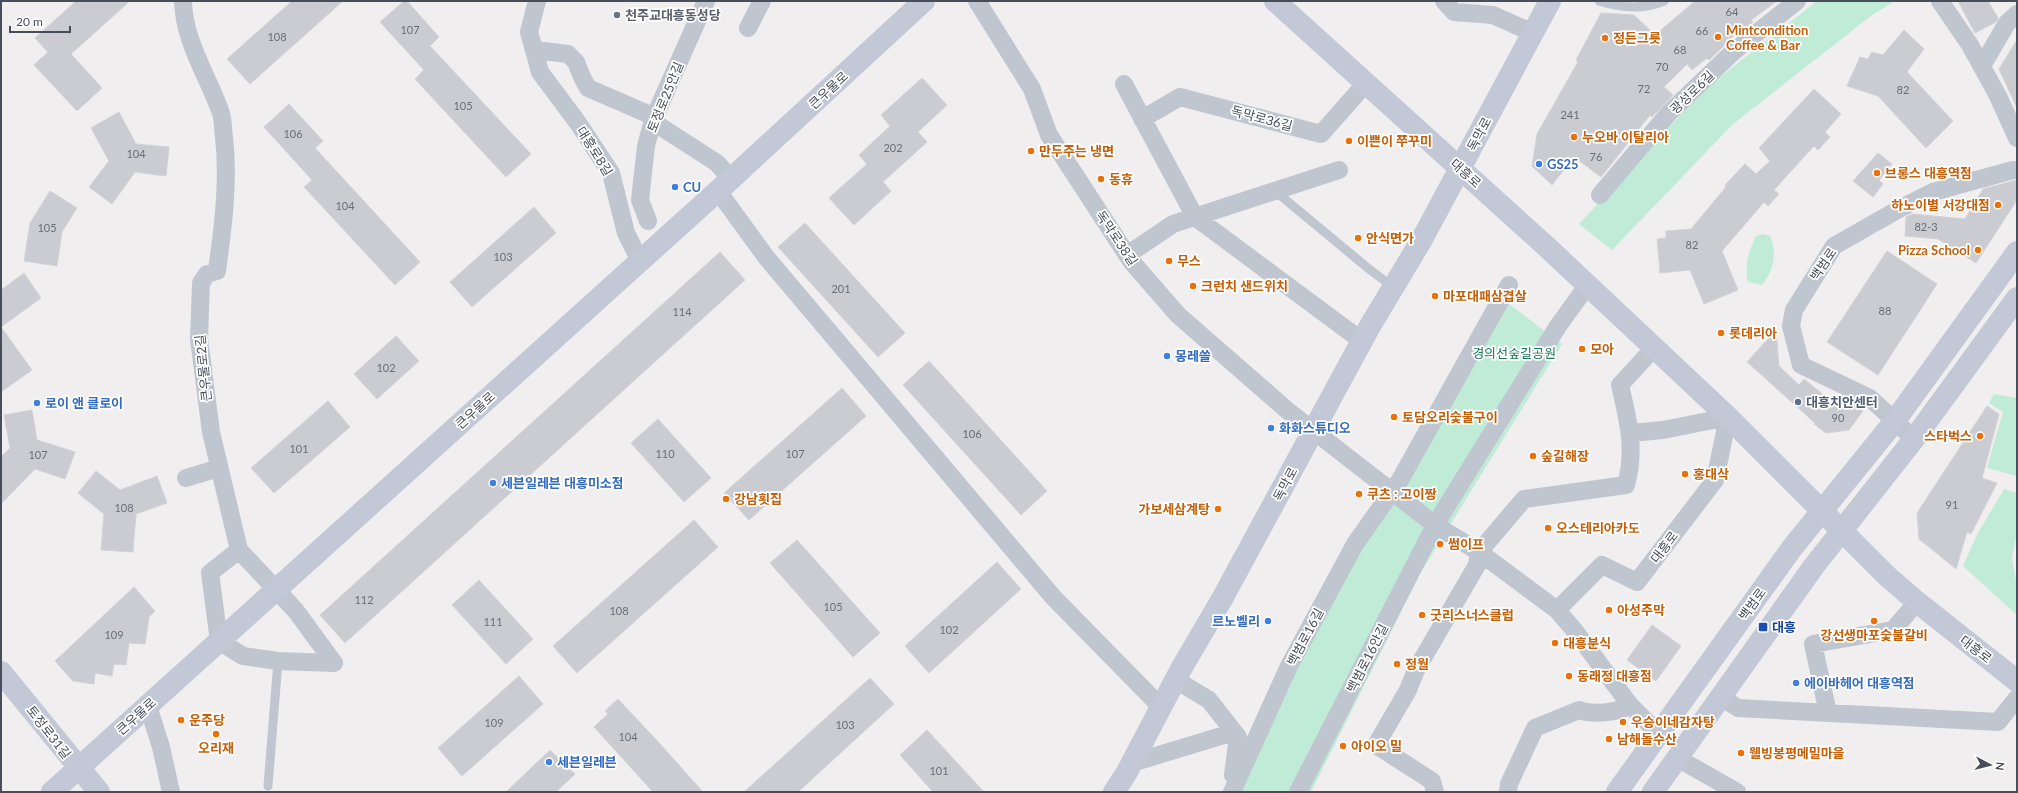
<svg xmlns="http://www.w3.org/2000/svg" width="2018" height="793" viewBox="0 0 2018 793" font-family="Lato,'Noto Sans KR',sans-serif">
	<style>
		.green { fill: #bfebd7 }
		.building { fill: #cbccd2; stroke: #d2d3d9 }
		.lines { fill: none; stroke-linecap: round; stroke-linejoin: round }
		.lane { stroke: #bfc6cf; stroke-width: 9 }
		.street { stroke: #bfc6cf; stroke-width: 18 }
		.secondary { stroke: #c2c8d5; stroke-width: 22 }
		.worship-dot { fill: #6b7280; stroke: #fff; stroke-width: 1.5 }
		.food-dot { fill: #e8710a; stroke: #fff; stroke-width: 1.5 }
		.shop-dot { fill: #3f7fe0; stroke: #fff; stroke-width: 1.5 }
		.service-dot { fill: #5c6f8a; stroke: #fff; stroke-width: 1.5 }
		.transit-dot { fill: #1a4fb4; stroke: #fff; stroke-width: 1.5 }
		.labels { text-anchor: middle; stroke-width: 3.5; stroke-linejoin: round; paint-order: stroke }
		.number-label { font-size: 11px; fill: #686e77 }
		.worship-label { font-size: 13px; font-weight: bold; fill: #5b616d; stroke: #fff; text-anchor: start }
		.food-label { font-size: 13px; font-weight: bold; fill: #c56008; stroke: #fff; text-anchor: start }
		.street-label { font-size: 13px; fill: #474e59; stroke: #fff }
		.shop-label { font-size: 13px; font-weight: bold; fill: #366cbe; stroke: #fff; text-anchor: start }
		.park-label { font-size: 13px; fill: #1e7558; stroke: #fff }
		.service-label { font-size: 13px; font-weight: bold; fill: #4e5e75; stroke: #fff; text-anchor: start }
		.transit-label { font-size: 13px; font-weight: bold; fill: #164399; stroke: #fff; text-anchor: start }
	</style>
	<rect width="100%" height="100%" fill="#f0eeee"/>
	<path class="green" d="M1817 1H1895L1872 15 1733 124 1612 250 1579 224 1706 88Z
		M1763 234 1770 236C1778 252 1773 272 1762 285L1748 282C1744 265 1749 251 1756 236Z
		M1504 300 1562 344 1421 572 1311 792H1234L1358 549Z
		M1994 394 2017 398V476L1987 468 2003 412 1989 403Z
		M2004 489 2017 493V532L2012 558 2017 587V615L1963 566 1978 533Z"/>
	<path class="building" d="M76 1H130L71 54 102 88 77 111 34 65 48 52 35 38Z
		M292 1H343L250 84 227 59Z
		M404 1H407L439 37 430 46 531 154 506 177 415 79 424 70 380 22Z
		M1695 1H1777L1751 20 1753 22 1728 40 1729 41 1709 60 1707 58 1692 70 1687 64 1664 87 1673 95 1652 117 1650 115 1601 177 1574 157 1552 185 1532 166 1537 134 1578 62 1576 60 1601 13 1634 15 1655 35Z
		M1958 1H1988L1998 18 1996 22 1975 33Z
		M1904 30 1924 49 1907 72 1953 121 1926 148 1878 96 1847 86 1860 57 1868 59 1872 52 1883 55Z
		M2017 40V108L1999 69Z
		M922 78 947 105 918 132 927 142 883 182 891 191 854 225 829 198 867 164 859 155 890 126 881 115Z
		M1814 89 1841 114 1825 132 1830 137 1818 150 1814 146 1774 190 1779 194 1768 206 1764 202 1722 251 1738 290 1704 304 1690 270 1660 273 1657 239 1666 238V231L1691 229 1726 187 1725 185 1745 164 1756 174 1770 161 1759 148Z
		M289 104 323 141 315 148 420 262 395 285 304 187 312 180 264 127Z
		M119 112 136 144 169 147 166 176 135 172 112 204 89 187 109 161 91 128Z
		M1878 153 1892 164 1879 180 1883 184 1873 197 1853 181Z
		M2017 180V200L1976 263 1938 239 1905 236 1906 217 1912 214 1965 219 1983 189Z
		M50 191 77 208 62 232 57 266 24 261 30 223Z
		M534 207 556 233 472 307 450 282Z
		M805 223 905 333 878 357 778 247Z
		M1887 251 1937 284 1878 375 1827 342Z
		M720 252 745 280 345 643 320 615Z
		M24 273 41 298 1 327 32 370 1 392V290Z
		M1776 330 1779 366 1799 385 1804 379 1831 401 1835 396 1850 402 1863 411 1849 430 1826 433 1814 424 1815 423 1747 362Z
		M396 336 419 361 377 399 354 374Z
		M929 361 1047 491 1021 515 903 385Z
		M842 388 866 416 749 520 724 493Z
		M328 401 350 427 274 493 251 468Z
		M1987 406 1999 414 1982 478 1997 483 1971 534 1967 532 1956 569 1919 539 1917 513Z
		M32 410 37 440 75 452 65 479 35 469 1 504V457L10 448 4 415Z
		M658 419 711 478 684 502 631 443Z
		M96 471 120 490 157 476 167 503 136 514 133 552 101 550 104 514 78 493Z
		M694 520 718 547 577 673 553 646Z
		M797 540 880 633 853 657 770 563Z
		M997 562 1021 589 929 673 905 646Z
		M479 580 533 639 506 664 452 605Z
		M134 587 155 611 149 617 145 644 129 643 126 665 114 664 112 676 95 673 94 684 73 681 55 661Z
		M1652 625 1681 646 1656 681 1627 660Z
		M519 676 543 704 462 776 438 748Z
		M870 678 894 704 798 792H744Z
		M618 699 662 746 703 792H653L594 727 608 714 605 711Z
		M927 730 984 792H933L900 755Z
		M550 750 575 774 556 792H506Z"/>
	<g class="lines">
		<path class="lane" d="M1599 1C1621 8 1643 10 1664 1
			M1275 191 1369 269 1393 287
			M268 786 278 661"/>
		<path class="street" d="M183 1C184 42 208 76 221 113 223 120 223 130 224 137 229 182 223 227 217 271L207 274 201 283 199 339 211 432 239 550 296 611 334 663
			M537 1 529 32 540 72 578 123 611 173 626 233 640 261
			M977 1 1032 89 1049 135 1131 261 1178 315 1288 411 1435 525 1479 552 1557 610 1575 631 1630 705 1659 734
			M1444 1 1454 12 1493 15 1533 33
			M1940 1 1970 45 1998 96 2017 138
			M748 28 762 1
			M534 50 568 54 576 62 582 77 588 88 648 114 661 127 717 163 731 179
			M1982 66 2007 23 2017 14
			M1124 84 1195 217 1362 341
			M1142 119 1180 97 1321 134 1366 83
			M718 191 766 257 1053 597 1161 707
			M1600 195 1669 113 1733 52 1797 1
			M648 221 640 200 646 146 653 120 706 1
			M1127 255 1173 224 1339 170
			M1914 439 1870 398 1801 365 1791 326 1794 310 1834 246 1899 209 1933 192 2013 170H2017
			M186 478 219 468
			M239 550 210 573 219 641 243 656 278 661 334 663
			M1557 610 1602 565 1637 582 1715 480 1728 417 1663 430 1631 433
			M1176 680 1209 700 1238 737 1233 775
			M1721 697 1738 708 1998 722 2017 698
			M148 706 161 747 171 792
			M1828 713 1813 644 1893 630 1917 602
			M1677 758 1737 792
			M1132 763 1234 732
			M1232 792 1289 666 1355 544 1400 480 1509 285
			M1298 792 1435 525 1558 326 1587 286
			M1435 792 1432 781 1376 745 1408 690 1416 670 1477 565 1479 552 1524 499 1626 485C1636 449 1628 420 1620 385L1654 348
			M1508 792 1509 784 1535 728 1579 710C1593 715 1617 713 1630 705"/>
		<path class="secondary" d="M1275 1 1548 248 1728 417 1887 576 1917 602 2017 681
			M1 672 99 792
			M52 792 731 179 924 1
			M1114 792 1127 772 1181 669 1222 599 1370 326 1421 241 1550 1
			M1617 792 1792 548 1894 422 2017 252
			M1653 792 1814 566 1914 439 2017 298"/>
	</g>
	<circle class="worship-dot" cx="617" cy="15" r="4"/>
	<g class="food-dot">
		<circle cx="1718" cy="37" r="4"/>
		<circle cx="1605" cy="38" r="4"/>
		<circle cx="1574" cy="137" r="4"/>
		<circle cx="1349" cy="141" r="4"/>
		<circle cx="1031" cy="151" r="4"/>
		<circle cx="1877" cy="173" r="4"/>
		<circle cx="1101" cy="179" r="4"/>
		<circle cx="1998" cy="205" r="4"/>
		<circle cx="1358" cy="238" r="4"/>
		<circle cx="1978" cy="250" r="4"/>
		<circle cx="1169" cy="261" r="4"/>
		<circle cx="1193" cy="286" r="4"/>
		<circle cx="1435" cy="296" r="4"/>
		<circle cx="1721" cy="333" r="4"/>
		<circle cx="1582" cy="349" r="4"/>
		<circle cx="1394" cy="417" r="4"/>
		<circle cx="1980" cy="436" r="4"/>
		<circle cx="1533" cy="456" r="4"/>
		<circle cx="1685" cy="474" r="4"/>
		<circle cx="1359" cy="494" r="4"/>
		<circle cx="726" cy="499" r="4"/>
		<circle cx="1218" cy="509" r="4"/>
		<circle cx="1548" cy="528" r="4"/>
		<circle cx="1440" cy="544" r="4"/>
		<circle cx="1609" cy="610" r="4"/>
		<circle cx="1422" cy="615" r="4"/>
		<circle cx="1874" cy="621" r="4"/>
		<circle cx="1555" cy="643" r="4"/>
		<circle cx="1397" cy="664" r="4"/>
		<circle cx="1569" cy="676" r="4"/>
		<circle cx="181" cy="720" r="4"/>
		<circle cx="1623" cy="722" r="4"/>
		<circle cx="216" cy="734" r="4"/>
		<circle cx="1609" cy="739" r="4"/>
		<circle cx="1343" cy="746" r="4"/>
		<circle cx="1741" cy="753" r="4"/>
	</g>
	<g class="shop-dot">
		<circle cx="1539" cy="164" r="4"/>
		<circle cx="675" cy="187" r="4"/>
		<circle cx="1167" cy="356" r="4"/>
		<circle cx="37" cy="403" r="4"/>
		<circle cx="1271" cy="428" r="4"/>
		<circle cx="493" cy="483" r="4"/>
		<circle cx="1268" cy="621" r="4"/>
		<circle cx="1796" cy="683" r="4"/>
		<circle cx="549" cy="762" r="4"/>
	</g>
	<circle class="service-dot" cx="1798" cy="402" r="4"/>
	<rect class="transit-dot" x="1758" y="622" width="10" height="10" rx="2"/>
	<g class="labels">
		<g class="number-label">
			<text x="1732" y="16">64</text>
			<text x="410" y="34">107</text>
			<text x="1702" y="35">66</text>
			<text x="277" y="41">108</text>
			<text x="1680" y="54">68</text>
			<text x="1662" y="71">70</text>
			<text x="1644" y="93">72</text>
			<text x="1903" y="94">82</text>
			<text x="463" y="110">105</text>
			<text x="1570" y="119">241</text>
			<text x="293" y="138">106</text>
			<text x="893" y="152">202</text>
			<text x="136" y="158">104</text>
			<text x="1596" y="161">76</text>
			<text x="345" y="210">104</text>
			<text x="1926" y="231">82-3</text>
			<text x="47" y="232">105</text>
			<text x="1692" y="249">82</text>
			<text x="503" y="261">103</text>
			<text x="841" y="293">201</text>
			<text x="1885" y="315">88</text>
			<text x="682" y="316">114</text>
			<text x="386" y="372">102</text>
			<text x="1838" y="422">90</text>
			<text x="972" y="438">106</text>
			<text x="299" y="453">101</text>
			<text x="665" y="458">110</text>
			<text x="795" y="458">107</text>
			<text x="38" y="459">107</text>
			<text x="1952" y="509">91</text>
			<text x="124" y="512">108</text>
			<text x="364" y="604">112</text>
			<text x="833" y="611">105</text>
			<text x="619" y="615">108</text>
			<text x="493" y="626">111</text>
			<text x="949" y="634">102</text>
			<text x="114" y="639">109</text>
			<text x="494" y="727">109</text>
			<text x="845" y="729">103</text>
			<text x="628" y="741">104</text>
			<text x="939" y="775">101</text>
		</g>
		<g class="worship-label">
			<text x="625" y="20">천주교대흥동성당</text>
		</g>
		<g class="food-label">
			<text x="1726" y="35">Mintcondition<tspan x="1726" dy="15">Coffee &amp; Bar</tspan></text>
			<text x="1613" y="43">정든그릇</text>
			<text x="1582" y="142">누오바 이탈리아</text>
			<text x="1357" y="146">이쁜이 쭈꾸미</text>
			<text x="1039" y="156">만두주는 냉면</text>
			<text x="1885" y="178">브롱스 대흥역점</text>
			<text x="1109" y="184">동휴</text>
			<text x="1990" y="210" text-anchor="end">하노이별 서강대점</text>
			<text x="1366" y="243">안식면가</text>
			<text x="1970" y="255" text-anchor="end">Pizza School</text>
			<text x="1177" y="266">무스</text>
			<text x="1201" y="291">크런치 샌드위치</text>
			<text x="1443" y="301">마포대패삼겹살</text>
			<text x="1729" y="338">롯데리아</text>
			<text x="1590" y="354">모아</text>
			<text x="1402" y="422">토담오리숯불구이</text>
			<text x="1972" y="441" text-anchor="end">스타벅스</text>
			<text x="1541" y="461">숲길해장</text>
			<text x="1693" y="479">홍대삭</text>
			<text x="1367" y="499">쿠츠 : 고이짱</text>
			<text x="734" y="504">강남횟집</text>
			<text x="1210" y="514" text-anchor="end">가보세삼계탕</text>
			<text x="1556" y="533">오스테리아카도</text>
			<text x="1448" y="549">썸이프</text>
			<text x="1617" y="615">아성주막</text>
			<text x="1430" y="620">굿리스너스클럽</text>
			<text x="1874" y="640" text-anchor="middle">강선생마포숯불갈비</text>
			<text x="1563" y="648">대흥분식</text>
			<text x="1405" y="669">정월</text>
			<text x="1577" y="681">동래정 대흥점</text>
			<text x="189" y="725">운주당</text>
			<text x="1631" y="727">우승이네감자탕</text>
			<text x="1617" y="744">남해돌수산</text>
			<text x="1351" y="751">아이오 밀</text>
			<text x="216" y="753" text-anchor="middle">오리재</text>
			<text x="1749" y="758">웰빙봉평메밀마을</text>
		</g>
		<g class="street-label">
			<text transform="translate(828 90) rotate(-43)" y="5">큰우물로</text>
			<text transform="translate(1692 92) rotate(-44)" y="5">광성로6길</text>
			<text transform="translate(665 97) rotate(-68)" y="5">토정로25안길</text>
			<text transform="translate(1262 118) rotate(15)" y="5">독막로36길</text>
			<text transform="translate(1479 134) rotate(-62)" y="5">독막로</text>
			<text transform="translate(595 151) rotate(58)" y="5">대흥로8길</text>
			<text transform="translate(1466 173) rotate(42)" y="5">대흥로</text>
			<text transform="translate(1117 238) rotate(56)" y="5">독막로38길</text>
			<text transform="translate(1823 264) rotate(-56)" y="5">백범로</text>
			<text transform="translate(203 368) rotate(-96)" y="5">큰우물로2길</text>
			<text transform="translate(475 410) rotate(-42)" y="5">큰우물로</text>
			<text transform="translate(1285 484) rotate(-62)" y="5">독막로</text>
			<text transform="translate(1664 547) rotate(-53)" y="5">대흥로</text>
			<text transform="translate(1752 604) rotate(-54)" y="5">백범로</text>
			<text transform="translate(1305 637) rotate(-62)" y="5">백범로16길</text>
			<text transform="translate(1976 649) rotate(38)" y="5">대흥로</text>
			<text transform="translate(1367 658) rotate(-63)" y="5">백범로16안길</text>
			<text transform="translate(136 716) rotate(-42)" y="5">큰우물로</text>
			<text transform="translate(49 732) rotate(52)" y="5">토정로31길</text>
		</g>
		<g class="shop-label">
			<text x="1547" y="169">GS25</text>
			<text x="683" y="192">CU</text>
			<text x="1175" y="361">몽레쓸</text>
			<text x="45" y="408">로이 앤 클로이</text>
			<text x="1279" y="433">화화스튜디오</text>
			<text x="501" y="488">세븐일레븐 대흥미소점</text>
			<text x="1260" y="626" text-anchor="end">르노벨리</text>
			<text x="1804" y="688">에이바헤어 대흥역점</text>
			<text x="557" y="767">세븐일레븐</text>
		</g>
		<g class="park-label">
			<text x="1514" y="358">경의선숲길공원</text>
		</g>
		<g class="service-label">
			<text x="1806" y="407">대흥치안센터</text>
		</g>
		<g class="transit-label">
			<text x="1772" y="632">대흥</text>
		</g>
	</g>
	<rect width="2018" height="793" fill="none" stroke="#474e59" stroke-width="4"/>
	<g transform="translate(1990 765) rotate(97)" stroke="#ffffff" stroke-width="3" paint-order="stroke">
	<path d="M0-3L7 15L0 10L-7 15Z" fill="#474e59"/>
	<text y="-6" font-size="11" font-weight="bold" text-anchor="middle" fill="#474e59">N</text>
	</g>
	<path d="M10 26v6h60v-6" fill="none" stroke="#474e59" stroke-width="2"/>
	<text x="16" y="26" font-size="12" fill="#474e59" stroke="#ffffff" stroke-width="3" paint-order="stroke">20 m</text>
</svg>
